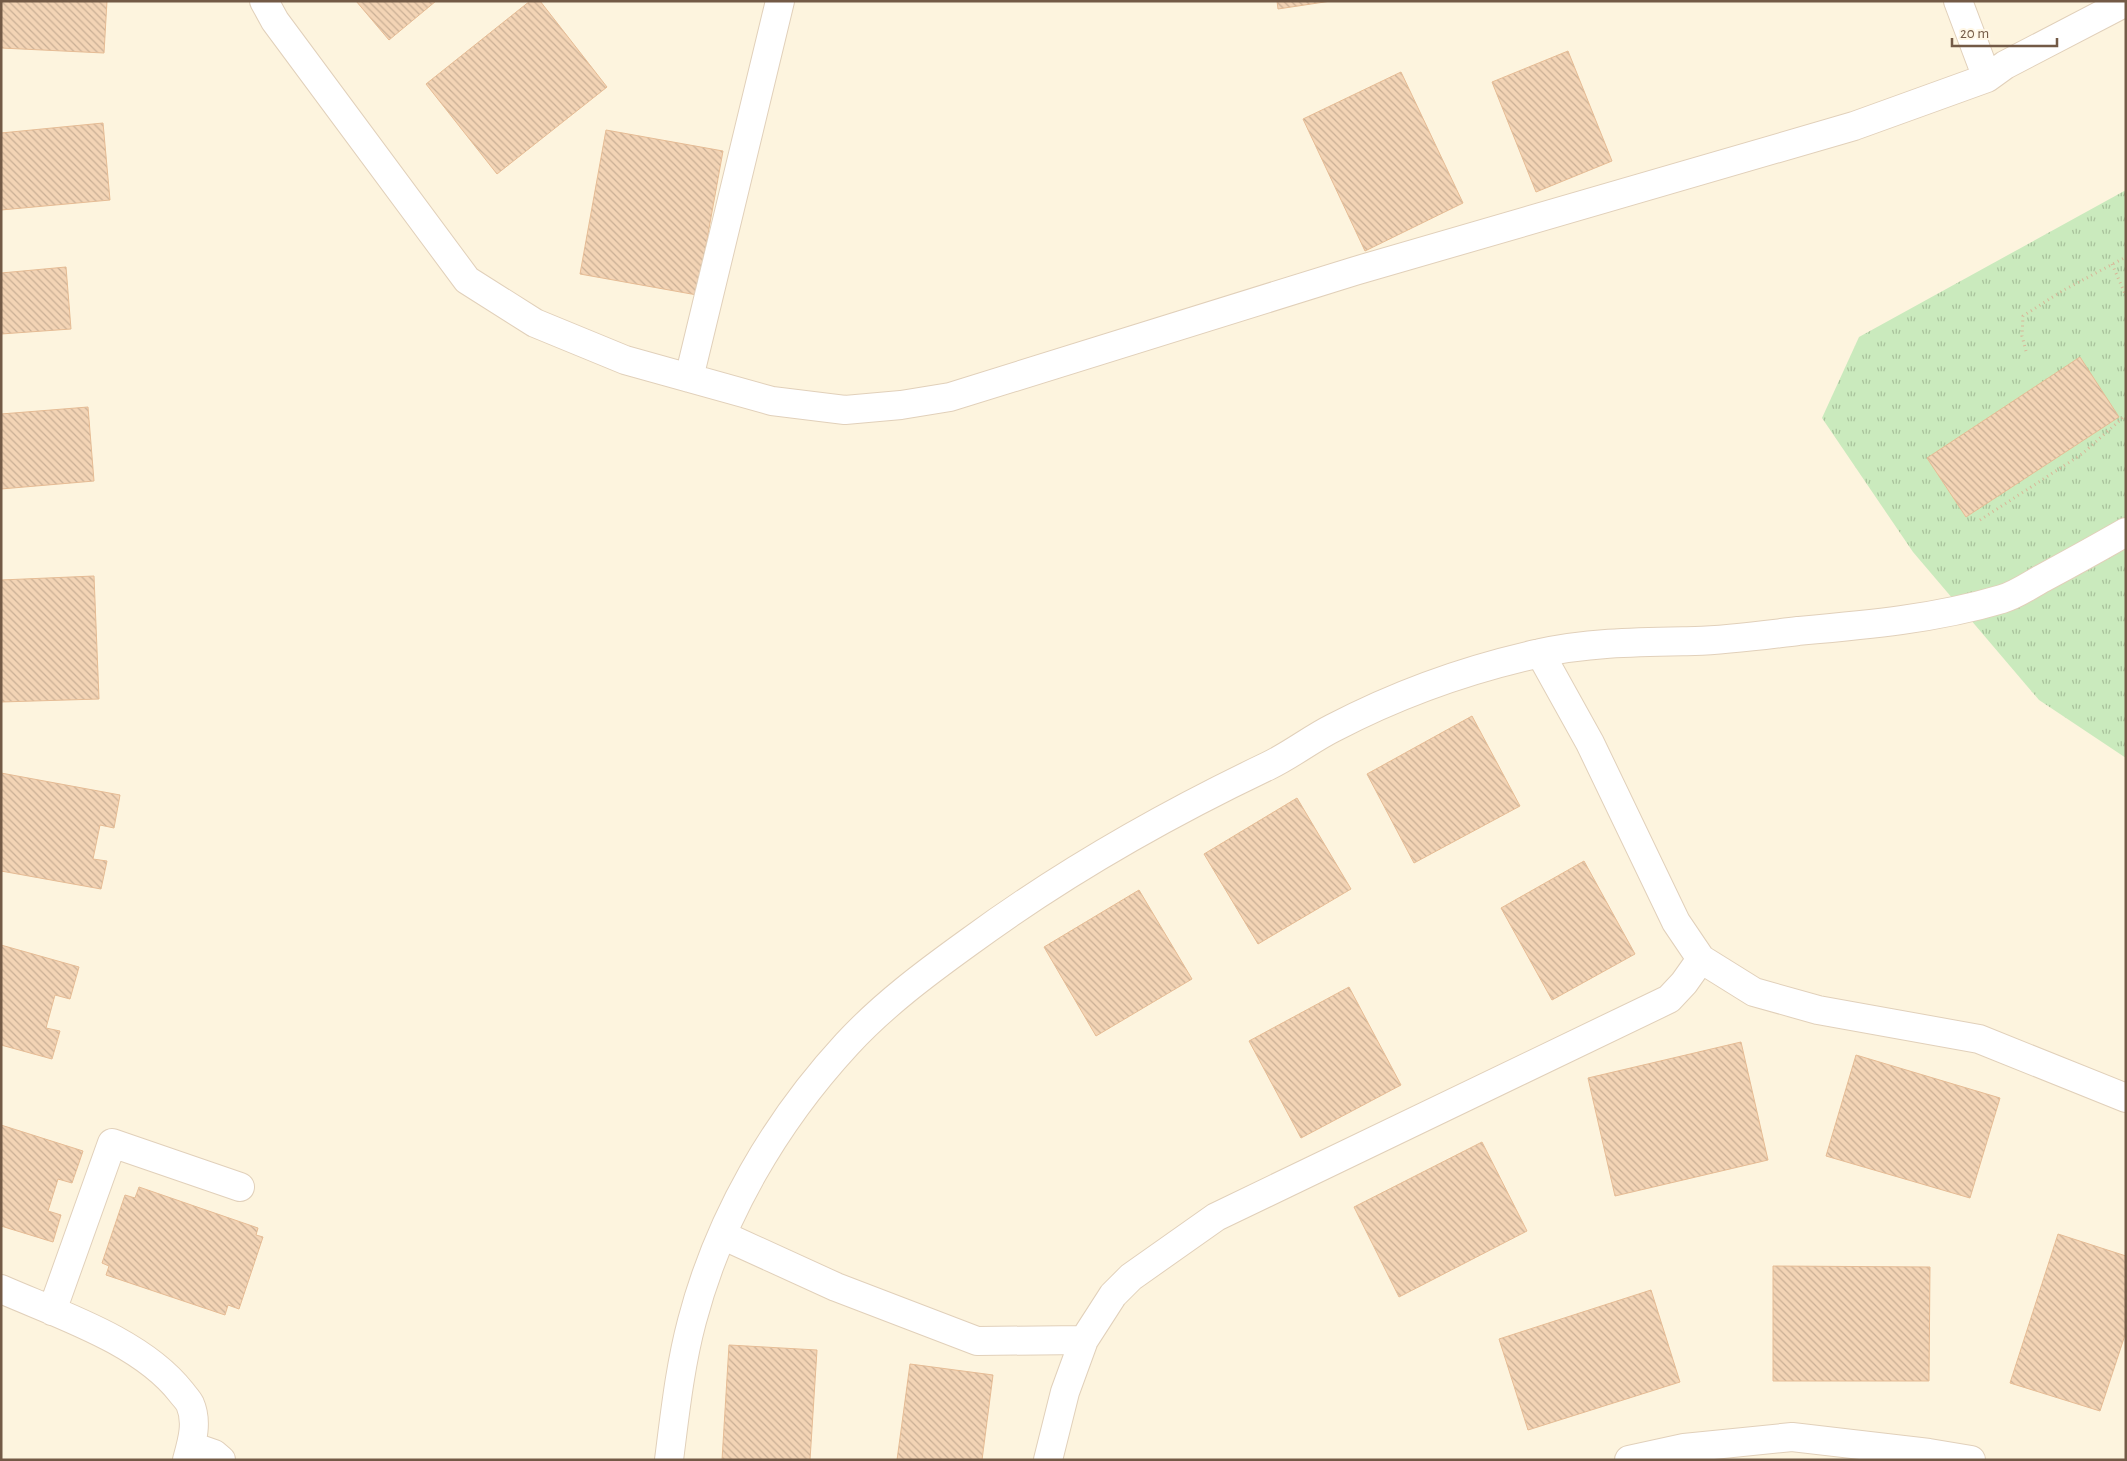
<svg xmlns="http://www.w3.org/2000/svg" width="2127" height="1461" viewBox="0 0 2127 1461" font-family="'Alegreya Sans',sans-serif">
	<style>
		.grass { fill: url(#grass-tufts) }
		.building { fill: url(#building-back-hatch); stroke: #e6bc95 }
		.lines { fill: none; stroke-linecap: round; stroke-linejoin: round }
		.minor-casing { stroke: #e1d0ba; stroke-width: 30 }
		.path { stroke: #d7b799; stroke-width: 3; stroke-dasharray: 1 4; stroke-linecap: butt }
		.minor { stroke: #fff; stroke-width: 28 }
	</style>
	<defs>
		<pattern id="grass-tufts" width="24" height="20" patternUnits="userSpaceOnUse" patternTransform="scale(1.25)"><rect width="24" height="20" fill="#caeabd"/><path d="M3 7l-1-3M5 7V3M7 7l1-3M15 17l-1-3M17 17v-4M19 17l1-3" fill="none" stroke="#a8c19b"/></pattern>
		<pattern id="building-back-hatch" width="6" height="6" patternUnits="userSpaceOnUse" patternTransform="scale(1.25)"><rect width="6" height="6" fill="#f3d4b5"/><path d="M-1 5l2 2M0 0l6 6M5-1l2 2" fill="none" stroke="#c9af95"/></pattern>
	</defs>
	<rect width="100%" height="100%" fill="#fdf4de"/>
	<path class="grass" d="M2126 190V758L2039 700 1913 552 1822 418 1859 337Z"/>
	<path class="building" d="M1 1H107L104 53 1 48Z
		M356 1H436L389 40Z
		M530 1H540L607 87 497 174 426 84Z
		M1277 1H1331L1278 9Z
		M1568 51 1612 161 1536 192 1492 82Z
		M1401 72 1463 203 1365 251 1303 119Z
		M103 123 110 200 1 210V133Z
		M606 130 723 151 697 295 580 274Z
		M66 267 71 329 1 334V273Z
		M2080 357 2119 417 1966 517 1927 458Z
		M88 407 94 481 1 489V414Z
		M94 576 99 699 1 702V580Z
		M1472 716 1520 806 1414 863 1367 774Z
		M1 773 120 795 114 828 100 825 93 859 107 861 101 889 1 871Z
		M1297 798 1351 889 1258 944 1204 854Z
		M1584 861 1635 954 1552 1000 1501 908Z
		M1139 890 1192 979 1096 1036 1044 947Z
		M1 945 79 967 70 999 55 995 46 1028 60 1031 52 1059 1 1045Z
		M1349 987 1401 1085 1301 1138 1249 1041Z
		M1741 1042 1768 1160 1615 1196 1588 1078Z
		M1856 1055 2000 1098 1970 1198 1826 1156Z
		M1 1125 83 1151 72 1183 58 1179 48 1211 61 1215 53 1242 1 1226Z
		M1482 1142 1527 1231 1399 1297 1354 1207Z
		M139 1187 258 1228 256 1235 263 1237 239 1309 228 1305 225 1315 106 1275 109 1266 102 1263 125 1195 135 1198Z
		M2058 1234 2126 1256V1332L2100 1411 2010 1383Z
		M1773 1266 1930 1267 1929 1381H1773Z
		M1651 1290 1680 1382 1528 1430 1499 1339Z
		M729 1345 817 1350 810 1460H722Z
		M910 1364 993 1375 982 1460H897Z"/>
	<g class="lines">
		<defs>
			<path id="minor" d="M264 1 275 21 467 280 535 323 625 360 772 401 845 410 901 405 950 397 1355 271 1854 126 1987 78 2005 65 2126 2
				M1958 1 1987 78
				M689 378 780 1
				M1540 653 1590 743 1676 922 1701 959 1754 992 1818 1010 1979 1039 2126 1098
				M722 1235 836 1287 977 1341 1084 1340
				M1 1289C60 1315 141 1341 181 1392 184 1396 188 1400 190 1404 198 1422 192 1442 187 1460
				M52 1311 112 1143 240 1187
				M191 1446 214 1454 221 1460
				M669 1460C675 1413 680 1366 692 1321 719 1218 775 1122 847 1044 883 1005 926 973 969 942 1063 873 1163 816 1268 766 1291 755 1311 739 1333 728 1398 694 1465 670 1536 654 1588 642 1641 642 1695 641 1729 640 1764 635 1798 631 1866 625 1935 619 2002 599 2016 595 2030 585 2043 578 2071 563 2098 548 2126 532
				M1048 1460 1065 1392 1084 1340 1113 1295 1131 1277 1216 1217 1669 999 1684 983 1701 959
				M1629 1460 1684 1448 1792 1437 1929 1453 1971 1460"/>
		</defs>
		<use href="#minor" class="minor-casing"/>
		<path class="path" d="M2112 264 2126 296
			M2026 351 2022 336 2023 316 2062 291 2126 257
			M1980 520 2082 454 2126 415"/>
		<use href="#minor" class="minor"/>
	</g>
	<rect width="2127" height="1461" fill="none" stroke="#735a46" stroke-width="5"/>
	<path d="M1952 38v8h105v-8" fill="none" stroke="#735a46" stroke-width="2.5"/>
	<text x="1960" y="38" font-size="15" fill="#735a46" stroke="#fff7e5" stroke-width="4" paint-order="stroke">20 m</text>
</svg>
